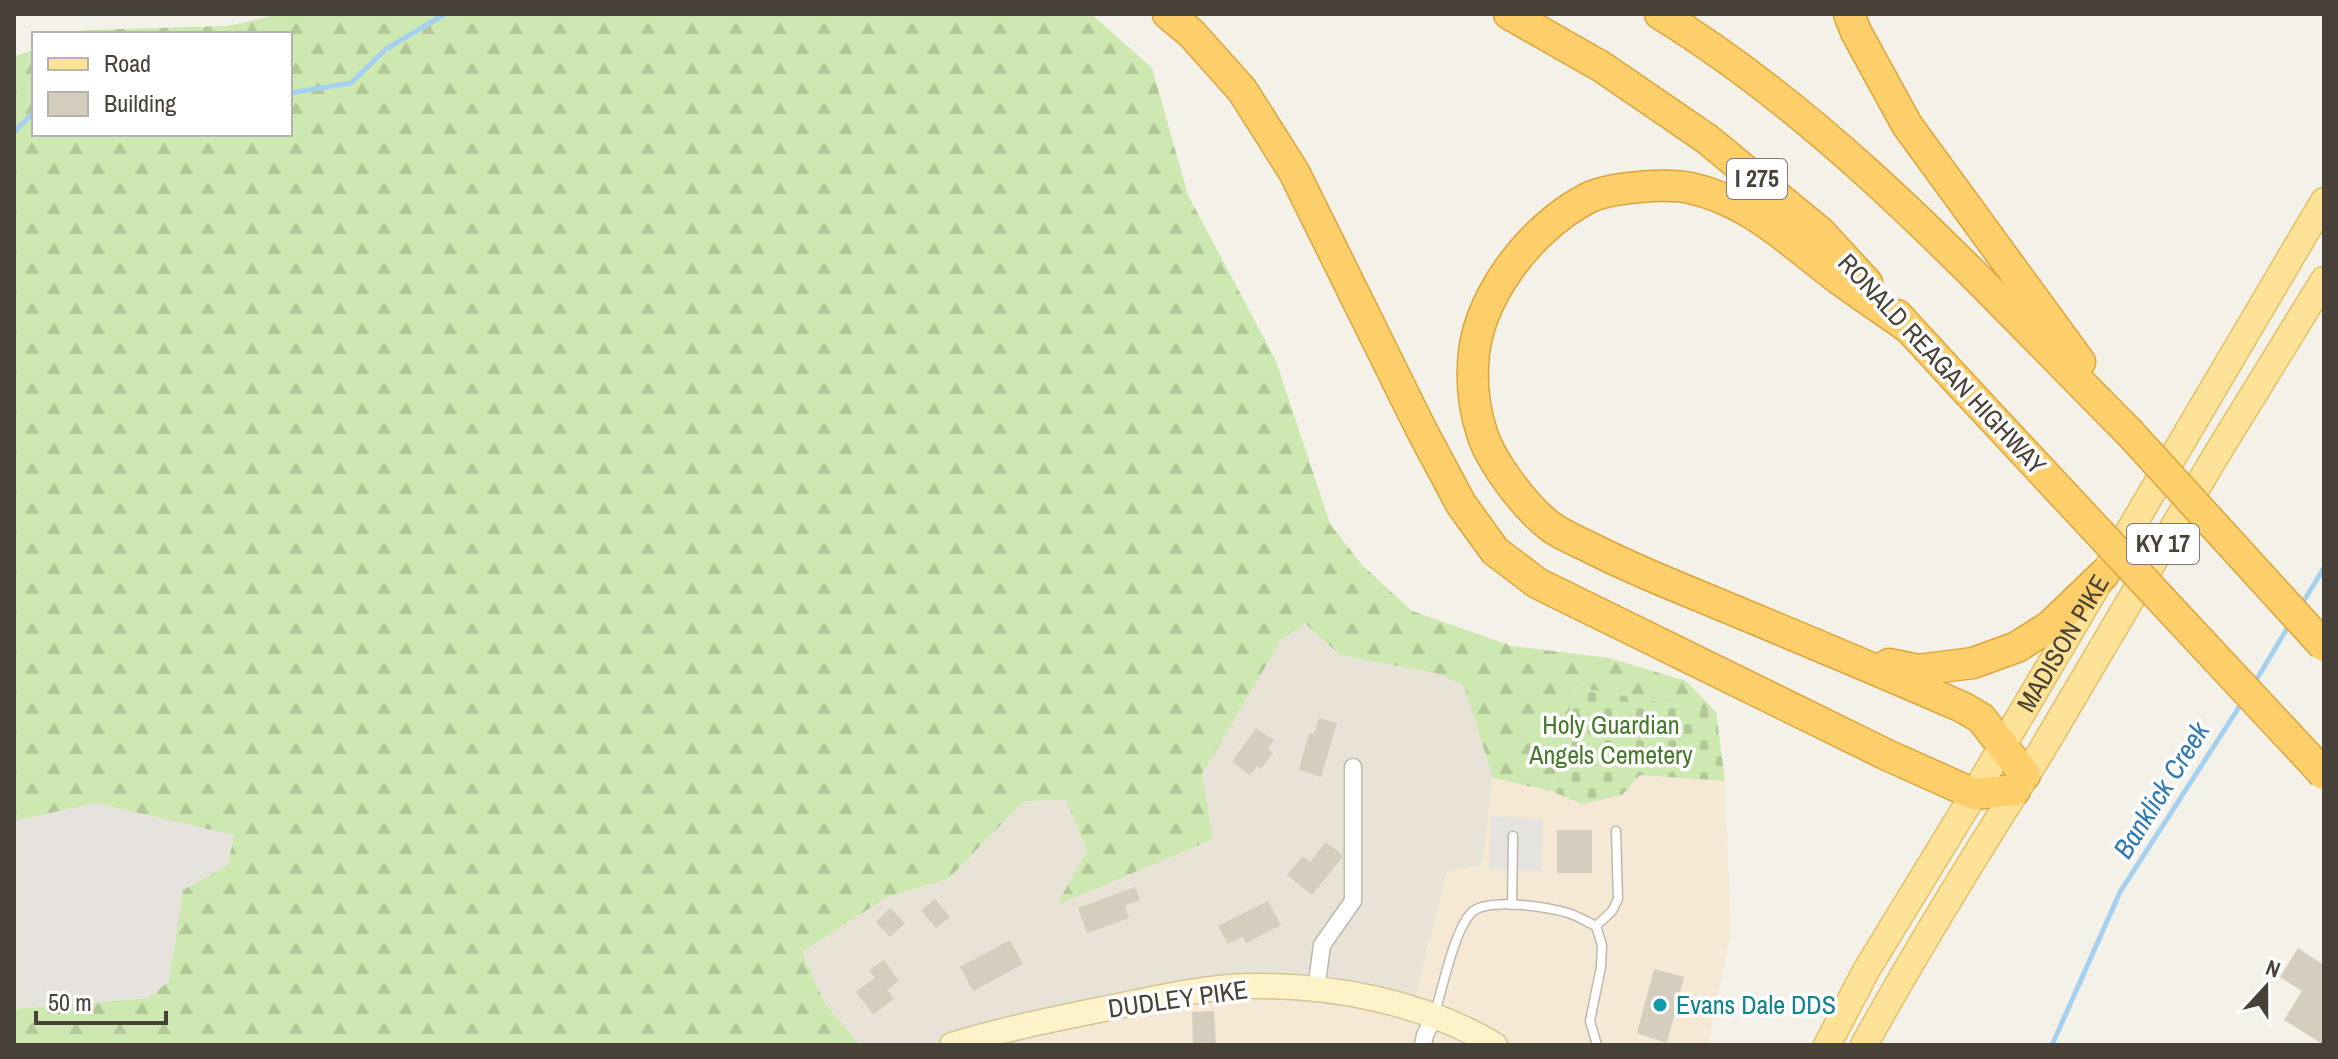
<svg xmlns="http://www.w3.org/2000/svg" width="2338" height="1059" viewBox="0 0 2338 1059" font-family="'Archivo Narrow',sans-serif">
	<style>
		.residential { fill: #e8e3d6 }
		.commercial { fill: #f5e8d4 }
		.industrial { fill: #e6e2dd }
		.forest { fill: url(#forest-firs) }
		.cemetery { fill: url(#cemetery-stones) }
		.parking { fill: #e5e3e0 }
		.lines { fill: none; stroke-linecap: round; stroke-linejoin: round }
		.stream { stroke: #a5d0f0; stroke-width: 5 }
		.building { fill: #d5cdbe }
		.lane-casing { stroke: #bfb9ab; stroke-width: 11 }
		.street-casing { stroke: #bfb9ab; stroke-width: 19 }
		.secondary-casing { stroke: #d3c599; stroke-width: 27 }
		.primary-casing { stroke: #e3c067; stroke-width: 29 }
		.highway-casing { stroke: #dca43a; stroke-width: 33 }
		.lane { stroke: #fff; stroke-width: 8 }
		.street { stroke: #fff; stroke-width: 16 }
		.secondary { stroke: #fef2c8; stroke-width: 24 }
		.primary { stroke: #fde298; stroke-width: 26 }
		.highway { stroke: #fccf6b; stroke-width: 30 }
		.highway-bridge-casing { stroke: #dca43a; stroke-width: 33; stroke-linecap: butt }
		.highway-bridge { stroke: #fccf6b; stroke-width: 30 }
		.culture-dot { fill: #0f9aa8; stroke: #fff; stroke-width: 3 }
		.labels { text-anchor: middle; stroke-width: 7; stroke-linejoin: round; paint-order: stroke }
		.shield { fill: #fff; stroke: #7e7a73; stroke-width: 2 }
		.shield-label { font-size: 24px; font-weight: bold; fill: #474137 }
		.street-label { font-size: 26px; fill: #474137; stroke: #fff }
		.park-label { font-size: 26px; fill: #46792a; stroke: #fff }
		.culture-label { font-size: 26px; fill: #0d838f; stroke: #fff; text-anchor: start }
		.water-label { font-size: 28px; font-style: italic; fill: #3079b3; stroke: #fff }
	</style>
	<defs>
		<pattern id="forest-firs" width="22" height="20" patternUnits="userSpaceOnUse" patternTransform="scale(2)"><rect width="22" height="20" fill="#cee8b1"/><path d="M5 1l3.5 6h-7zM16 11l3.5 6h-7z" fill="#b2c899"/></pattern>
		<pattern id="cemetery-stones" width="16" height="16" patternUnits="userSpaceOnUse" patternTransform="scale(2)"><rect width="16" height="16" fill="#cee8b1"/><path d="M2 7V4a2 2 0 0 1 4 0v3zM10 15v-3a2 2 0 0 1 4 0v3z" fill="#b2c899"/></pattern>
	</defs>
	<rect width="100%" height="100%" fill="#f4f1e8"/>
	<path class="residential" d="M1305 622 1341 655 1436 673 1464 685 1493 778 1482 865 1447 871 1412 1009 952 1045H860L825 1004 802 952 887 897 948 879 1024 801 1066 800 1087 850 1058 904 1212 839 1202 774 1281 639Z"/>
	<path class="commercial" d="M1640 775 1725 781 1731 931 1708 1045H952L1201 991 1412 1009 1447 871 1482 865 1493 778 1551 791 1582 804 1622 795Z"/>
	<path class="industrial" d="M96 803 234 834 228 865 183 890 169 981 150 998 14 1009V821Z"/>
	<path class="forest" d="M279 14H1091L1152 68 1188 195 1276 361 1330 524 1362 565 1412 611 1512 646 1609 658 1686 681 1716 712 1575 687 1551 791 1493 778 1464 685 1436 673 1340 655 1305 623 1281 640 1202 774 1213 839 1057 905 1087 850 1066 800 1024 801 948 879 887 897 802 952 825 1004 860 1045H14V1009L149 998 169 981 183 890 228 865 234 835 96 803 14 821V57L34 49V134H290V34H74L85 30 228 26Z"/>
	<path class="cemetery" d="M1575 687 1716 712 1725 781 1640 775 1622 795 1582 804 1551 791Z"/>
	<path class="parking" d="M1491 816 1543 819 1541 871 1489 869Z"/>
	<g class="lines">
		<path class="stream" d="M290 93 351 83 386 49 445 14
			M14 132 34 112
			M2300 607 2324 568
			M2255 682 2291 622
			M2052 1045 2120 892 2243 701"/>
	</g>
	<path class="building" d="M1319 718 1337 723 1321 777 1299 770 1309 733 1314 734Z
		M1256 728 1274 740 1268 749 1273 753 1261 769 1257 766 1250 775 1232 762Z
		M1557 830H1592V873H1557Z
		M1326 842 1342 855V858L1312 895 1287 875 1303 856 1310 862Z
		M1135 887 1140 900 1125 905 1129 918 1087 933 1078 908Z
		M935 899 950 917 936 928 921 910Z
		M1268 901 1281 925 1246 943 1243 936 1228 944 1218 926Z
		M890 908 905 923 890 937 876 922Z
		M1010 940 1023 964 973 991 960 967Z
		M2298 948 2324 965V1045L2284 1020 2302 991 2280 977Z
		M884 960 899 981 887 990 894 999 873 1014 856 992 875 978 869 970Z
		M1654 969 1684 977 1667 1043 1637 1033Z
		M1214 1011 1216 1045H1193L1192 1012Z"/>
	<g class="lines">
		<defs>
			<path id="lane" d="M1512 905 1513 836
				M1596 926 1612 911 1618 899 1616 831
				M1435 1012C1443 987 1454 931 1471 913 1487 897 1547 907 1568 913 1578 916 1587 922 1596 926L1602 945 1601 967 1590 1021 1597 1045"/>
			<path id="street" d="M1316 990 1322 945 1353 901V767
				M1423 1045 1425 1035 1434 1017"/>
			<path id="secondary" d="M952 1045C1000 1030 1050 1020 1099 1010 1149 1000 1199 987 1250 986 1333 985 1423 1002 1495 1045"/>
			<g id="primary">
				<path id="s1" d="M1827 1045 1867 969 1974 794 2324 201"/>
				<path d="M1864 1045C1919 946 1978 850 2039 755L2215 457 2324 280"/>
			</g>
			<path id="highway" d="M1168 14 1191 33 1242 90 1294 172 1421 429 1461 504 1495 551 1537 583 1887 755 1974 794 2015 790
				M1509 14 1602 67 1707 139 1820 232 1867 283
				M1660 14C1840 125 1981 284 2129 432
				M1849 14 1856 32 1907 125 2080 362
				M1897 315 1967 391
				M1910 329C1885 311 1859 294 1835 276 1790 242 1748 200 1690 188 1666 183 1611 187 1588 198 1530 228 1474 300 1473 367 1472 389 1475 412 1482 433 1490 460 1523 504 1545 522 1557 533 1572 539 1587 546 1620 563 1653 577 1687 591 1779 629 1871 667 1962 707L1981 718 2025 775
				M1889 664 1918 670 1973 663 2017 647 2050 626 2104 574"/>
		</defs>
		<use href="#lane" class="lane-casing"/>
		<use href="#street" class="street-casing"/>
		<use href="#secondary" class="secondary-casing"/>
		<use href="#primary" class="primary-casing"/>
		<use href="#highway" class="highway-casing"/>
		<use href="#lane" class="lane"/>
		<use href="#street" class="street"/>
		<use href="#secondary" class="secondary"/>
		<use href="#primary" class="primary"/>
		<use href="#highway" class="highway"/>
		<defs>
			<path id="highway-bridge" d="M1967 391 2324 774
				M2129 432 2324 646"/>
		</defs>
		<use href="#highway-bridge" class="highway-bridge-casing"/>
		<use href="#highway-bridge" class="highway-bridge"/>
	</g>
	<circle class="culture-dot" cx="1660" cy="1005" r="8"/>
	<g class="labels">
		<g class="shield">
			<rect x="1727" y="159" width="60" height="40" rx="6"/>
			<rect x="2127" y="524" width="72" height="40" rx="6"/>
		</g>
		<g class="shield-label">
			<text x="1757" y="187">I 275</text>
			<text x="2163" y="552">KY 17</text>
		</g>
		<g class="street-label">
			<text transform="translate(1942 364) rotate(47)" y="9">RONALD REAGAN HIGHWAY</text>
			<text dy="9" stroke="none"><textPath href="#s1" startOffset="466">MADISON PIKE</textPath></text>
			<text transform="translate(1178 999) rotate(-8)" y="9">DUDLEY PIKE</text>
		</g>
		<g class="park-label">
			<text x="1611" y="734">Holy Guardian<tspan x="1611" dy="30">Angels Cemetery</tspan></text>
		</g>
		<g class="culture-label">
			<text x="1676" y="1014">Evans Dale DDS</text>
		</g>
		<g class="water-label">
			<text transform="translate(2161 790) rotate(-58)" y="10">Banklick Creek</text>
		</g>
	</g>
	<rect width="2338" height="1059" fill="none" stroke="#474137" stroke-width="32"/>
	<rect x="32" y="32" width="260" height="104" fill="#ffffff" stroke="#b5b3af" stroke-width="2"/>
	<rect x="48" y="58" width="40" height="12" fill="#fde298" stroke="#b5b3af" stroke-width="2"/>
	<text x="104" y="72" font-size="24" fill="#474137">Road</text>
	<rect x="48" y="92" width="40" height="24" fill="#d5cdbe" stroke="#b5b3af" stroke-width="2"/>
	<text x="104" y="112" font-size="24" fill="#474137">Building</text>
	<g transform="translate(2266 987) rotate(21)" stroke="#ffffff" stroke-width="6" paint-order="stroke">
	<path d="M0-6L14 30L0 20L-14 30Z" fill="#474137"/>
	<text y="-12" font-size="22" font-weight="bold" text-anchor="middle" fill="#474137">N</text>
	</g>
	<path d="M36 1011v12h130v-12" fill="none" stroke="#474137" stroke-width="4"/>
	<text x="48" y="1011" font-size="24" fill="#474137" stroke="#ffffff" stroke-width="6" paint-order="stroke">50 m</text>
</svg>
